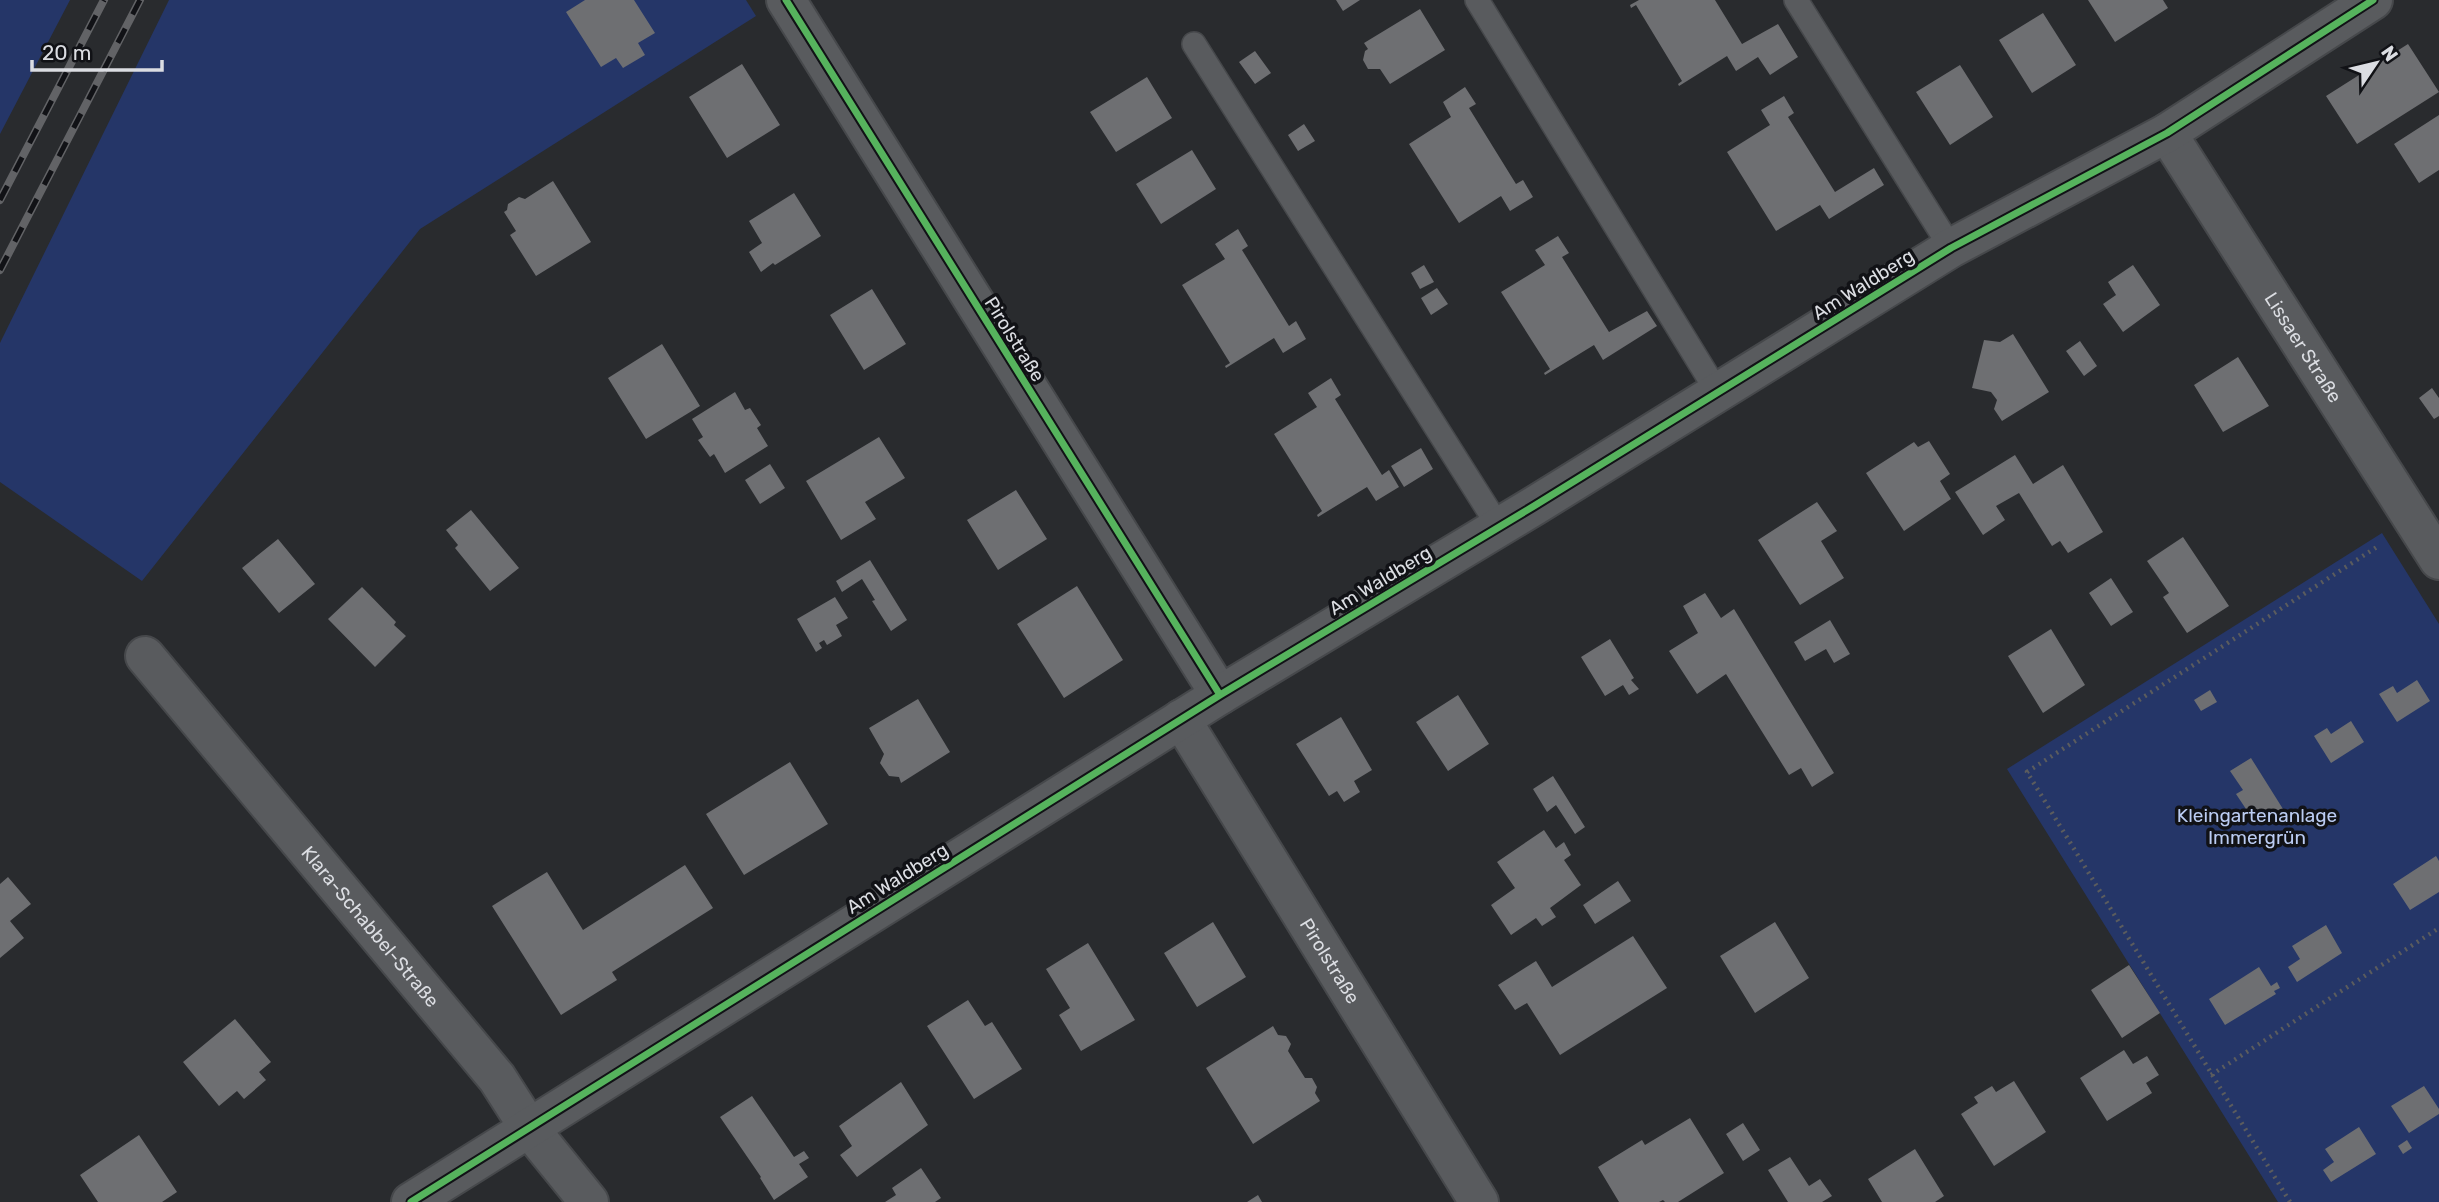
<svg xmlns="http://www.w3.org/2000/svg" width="2439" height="1202" viewBox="0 0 2439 1202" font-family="Rubik,sans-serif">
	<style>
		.green { fill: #253668 }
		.building { fill: #6e6f72 }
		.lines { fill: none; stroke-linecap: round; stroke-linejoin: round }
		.lane-casing { stroke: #46484b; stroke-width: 26 }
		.street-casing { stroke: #46484b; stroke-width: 42 }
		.path { stroke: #5b5c5e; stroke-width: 4.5; stroke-dasharray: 2 5; stroke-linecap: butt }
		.lane { stroke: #595b5e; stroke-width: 23 }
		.street { stroke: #595b5e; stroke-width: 38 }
		.rail-casing { stroke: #626366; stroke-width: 8 }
		.rail { stroke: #111216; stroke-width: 5; stroke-dasharray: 16; stroke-linecap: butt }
		.cycleway-casing { stroke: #111216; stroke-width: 11 }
		.cycleway { stroke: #56b35d; stroke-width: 7 }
		.labels { text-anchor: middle; stroke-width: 7; stroke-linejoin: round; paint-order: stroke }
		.street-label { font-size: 19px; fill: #dbdde2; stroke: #111216 }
		.park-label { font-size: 19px; fill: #bbccf2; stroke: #111216 }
	</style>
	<rect width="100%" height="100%" fill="#292b2e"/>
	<path class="green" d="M0 0H70L0 134Z
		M169 0H746L756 16 420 229 142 581 0 482V343Z
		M2382 533 2439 624V1202H2278L2007 769Z"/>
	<path class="building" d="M585 0H634L655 33 638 43 645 55 623 68 616 58 601 67 566 12Z
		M1336 0H1360L1343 11Z
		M1639 0H1715L1742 44 1778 24 1798 57 1770 75 1758 57 1736 71 1727 56 1679 86 1678 84 1682 81 1636 5 1631 8 1630 5Z
		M2088 0H2163L2168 8 2115 42Z
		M1420 9 1445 50 1390 84 1380 69H1368L1363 60 1365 51 1368 49 1364 43Z
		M2043 13 2076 65 2032 93 1999 40Z
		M2408 44 2439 92 2357 144 2326 96Z
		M1255 51 1271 73 1255 84 1239 62Z
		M742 64 780 125 727 158 689 97Z
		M1960 65 1993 117 1950 145 1916 92Z
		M1147 77 1172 118 1116 152 1090 112Z
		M1465 87 1476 104 1469 108 1516 184 1523 180 1533 197 1510 211 1501 196 1459 223 1409 144 1451 117 1443 102Z
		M1784 96 1794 113 1788 117 1835 192 1874 168 1884 185 1829 219 1820 205 1776 231 1727 152 1770 125 1761 110Z
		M2439 115V170L2419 183 2394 144Z
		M1304 124 1315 141 1298 151 1288 135Z
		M1192 150 1216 189 1161 224 1136 184Z
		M553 181 591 242 536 276 510 235 516 231 504 212 507 210 508 204 519 197 525 199Z
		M794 193 821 236 775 265 773 263 761 272 749 252 762 243 749 221Z
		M1238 229 1248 246 1242 250 1289 326 1296 321 1306 339 1283 353 1274 338 1226 368 1225 366 1230 363 1182 285 1225 259 1215 244Z
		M1558 236 1569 253 1562 257 1609 332 1647 311 1657 326 1603 360 1594 345 1545 375 1544 373 1550 369 1501 292 1545 265 1535 250Z
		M1424 265 1434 282 1420 289 1411 273Z
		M2133 265 2160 305 2123 332 2103 304 2116 295 2108 282Z
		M1437 288 1448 304 1431 315 1421 298Z
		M872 289 906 344 864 370 830 315Z
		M2013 334 2049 392 2002 421 1994 409 1997 400 1991 392 1972 388 1984 340 2000 342Z
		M2080 341 2097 366 2084 376 2066 351Z
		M662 344 700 406 646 439 608 378Z
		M2238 357 2269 406 2223 432 2194 385Z
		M1331 378 1341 395 1335 399 1382 475 1389 470 1399 487 1376 501 1367 487 1318 517 1317 515 1322 511 1274 434 1317 407 1308 393Z
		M2432 388 2439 398V416L2434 419 2419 398Z
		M735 392 745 410 750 408 761 425 757 428 768 446 725 473 714 454 710 457 698 440 703 437 692 419Z
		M879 437 905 478 865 502 876 519 841 540 806 481Z
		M1929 441 1950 474 1940 481 1951 499 1904 531 1866 473 1914 442 1918 447Z
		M1421 448 1433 469 1404 487 1391 466Z
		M2015 455 2033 484 2063 465 2103 532 2068 553 2060 541 2052 546 2019 493 1996 506 2005 520 1983 535 1955 492Z
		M770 464 785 488 760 504 745 480Z
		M1016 490 1047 539 998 570 967 520Z
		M1817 502 1837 531 1821 541 1844 578 1800 605 1758 540Z
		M471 510 519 568 490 591 455 548 458 545 446 530Z
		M2183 537 2229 606 2187 633 2163 597 2169 593 2147 561Z
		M278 539 315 584 279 613 242 568Z
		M870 560 907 620 891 631 872 601 875 600 862 579 842 592 836 581Z
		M2111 578 2133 612 2111 626 2089 593Z
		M1077 586 1123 660 1064 698 1017 624Z
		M362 587 396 622 394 625 406 636 375 667 328 619Z
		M1705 593 1721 618 1734 609 1834 773 1812 787 1801 768 1789 775 1726 674 1697 694 1669 651 1698 633 1683 606Z
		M835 597 848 618 836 625 842 636 827 645 824 640 819 643 822 648 816 652 797 619Z
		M1830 620 1850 654 1834 663 1826 649 1805 661 1794 642Z
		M2051 629 2085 685 2043 713 2008 656Z
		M1610 639 1634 678 1631 680 1639 689 1629 695 1623 685 1605 696 1581 657Z
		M2417 680 2430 701 2397 722 2379 694 2393 686 2397 693Z
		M2210 690 2217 702 2201 711 2194 700Z
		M1458 695 1489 744 1448 771 1416 722Z
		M918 699 950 752 901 783 899 777 889 776 880 763 884 754 869 728Z
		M1341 717 1372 770 1354 781 1360 792 1344 802 1337 791 1329 796 1296 744Z
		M2351 721 2364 742 2331 763 2314 736 2327 728 2331 734Z
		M2251 758 2283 809 2263 821 2256 811 2250 815 2236 794 2243 790 2230 771Z
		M790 762 828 824 744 875 706 814Z
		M1553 776 1585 827 1575 834 1556 805 1547 812 1533 789Z
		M1544 830 1556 848 1564 842 1571 855 1564 860 1581 885 1550 908 1556 917 1542 926 1536 918 1511 935 1491 905 1515 888 1497 862Z
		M2436 856 2439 861V892L2410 910 2393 884Z
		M685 865 713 908 612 972 617 980 561 1015 492 906 547 872 583 930Z
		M8 877 31 904 10 921 24 938 0 958V884Z
		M1618 881 1631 901 1595 924 1583 905Z
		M1213 922 1246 977 1197 1007 1164 953Z
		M1775 922 1809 978 1755 1013 1720 956Z
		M2326 925 2342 953 2297 982 2288 967 2300 959 2292 946Z
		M1633 936 1667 988 1560 1055 1527 1003 1515 1010 1498 985 1536 961 1552 987Z
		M1088 943 1135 1020 1081 1051 1059 1015 1070 1008 1046 969Z
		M2129 965 2160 1013 2122 1038 2091 990Z
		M2259 967 2271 986 2277 982 2280 988 2274 991 2276 994 2225 1025 2209 999Z
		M968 1000 985 1026 992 1022 1022 1069 974 1099 927 1026Z
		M235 1019 271 1062 259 1072 266 1080 244 1099 237 1091 219 1106 183 1062Z
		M1273 1026 1278 1035 1286 1036 1291 1044 1288 1051 1305 1078H1312L1317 1087 1315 1093 1320 1101 1253 1144 1206 1068Z
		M2124 1050 2133 1064 2147 1056 2159 1075 2146 1083 2152 1093 2107 1121 2080 1078Z
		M2014 1081 2046 1132 1994 1166 1961 1114 1978 1103 1974 1097 1992 1086 1996 1092Z
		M901 1082 928 1125 857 1177 840 1155 852 1146 839 1126Z
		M2424 1086 2439 1109V1114L2409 1133 2391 1106Z
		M752 1096 794 1157 804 1151 809 1158 799 1164 808 1177 774 1200 760 1178 761 1177 720 1117Z
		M1690 1118 1724 1173 1678 1202H1665L1663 1200 1659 1202H1619L1598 1167 1642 1140 1645 1145Z
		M1743 1123 1760 1150 1743 1161 1726 1134Z
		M2359 1127 2376 1154 2331 1182 2323 1170 2334 1162 2325 1149Z
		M139 1135 177 1192 162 1202H98L80 1175Z
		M2407 1140 2412 1148 2403 1154 2398 1146Z
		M1915 1149 1944 1196 1935 1202H1882L1868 1179Z
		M1790 1157 1809 1186 1820 1179 1832 1196 1822 1202H1788L1768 1170Z
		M921 1168 941 1198 935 1202H885L896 1195 892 1188Z
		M1258 1195 1262 1202H1247Z"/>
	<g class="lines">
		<defs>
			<path id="lane" d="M1477 0 1718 393
				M1796 0 1951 248
				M1194 44 1499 527"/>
			<g id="street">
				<path d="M786 0 1220 695"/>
				<path id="s1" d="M2167 133 2439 560"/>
				<path id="s2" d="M145 656 497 1078 529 1128 589 1202"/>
				<path id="s3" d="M1181 719 1479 1202"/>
				<path d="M411 1202 1220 695 1534 506 1951 248 2167 133 2373 0"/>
			</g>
		</defs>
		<use href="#lane" class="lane-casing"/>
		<use href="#street" class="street-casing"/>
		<path class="path" d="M2211 1075 2439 928
			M2290 1202 2027 772 2380 545"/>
		<use href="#lane" class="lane"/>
		<use href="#street" class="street"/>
		<defs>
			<path id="rail" d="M0 200 104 0
				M0 270 140 0"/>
		</defs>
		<use href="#rail" class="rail-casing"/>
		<use href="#rail" class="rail"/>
		<defs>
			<path id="cycleway" d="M786 0 1220 695
				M411 1202 1220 695 1534 506 1951 248 2167 133 2373 0"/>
		</defs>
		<use href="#cycleway" class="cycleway-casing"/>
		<use href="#cycleway" class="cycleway"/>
	</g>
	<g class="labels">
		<g class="street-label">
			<text transform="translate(1863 284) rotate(-32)" y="7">Am Waldberg</text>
			<text transform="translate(1015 339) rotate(58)" y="7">Pirolstraße</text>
			<text dy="7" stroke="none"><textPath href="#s1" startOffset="254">Lissaer Straße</textPath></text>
			<text transform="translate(1380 580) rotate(-31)" y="7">Am Waldberg</text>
			<text transform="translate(897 878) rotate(-32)" y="7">Am Waldberg</text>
			<text dy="7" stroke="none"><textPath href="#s2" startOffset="352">Klara-Schabbel-Straße</textPath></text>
			<text dy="7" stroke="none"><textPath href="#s3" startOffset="284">Pirolstraße</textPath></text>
		</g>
		<g class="park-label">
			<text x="2257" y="822">Kleingartenanlage<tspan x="2257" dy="22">Immergrün</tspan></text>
		</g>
	</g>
	<g transform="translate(2376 63) rotate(55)" stroke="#111216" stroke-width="5" paint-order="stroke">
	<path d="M0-5L12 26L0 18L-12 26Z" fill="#dbdde2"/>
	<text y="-10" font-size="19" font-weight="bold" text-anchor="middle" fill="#dbdde2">N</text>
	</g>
	<path d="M32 60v10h130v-10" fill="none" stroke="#dbdde2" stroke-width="3.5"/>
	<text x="42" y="60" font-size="21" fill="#dbdde2" stroke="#111216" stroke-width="5" paint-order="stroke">20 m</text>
</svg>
